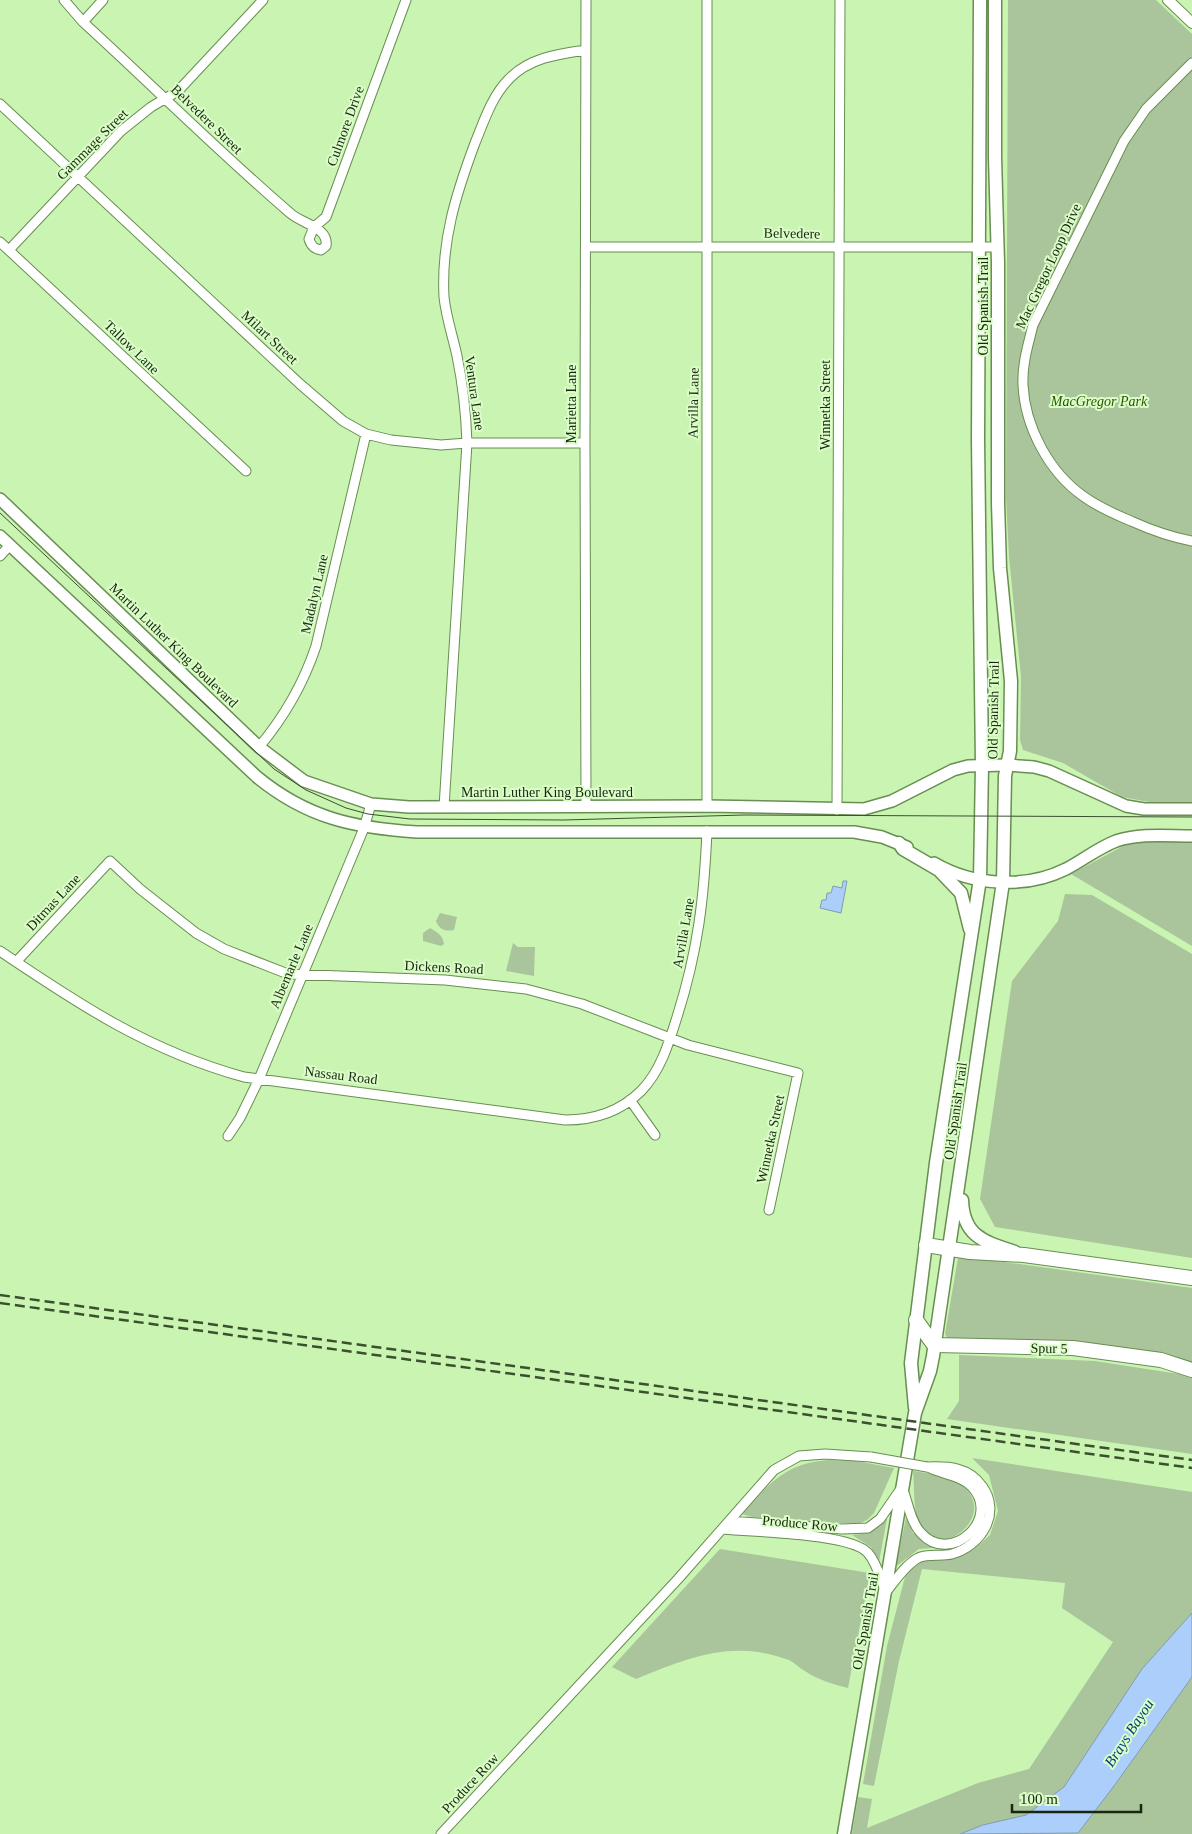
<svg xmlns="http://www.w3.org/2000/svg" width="1192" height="1834" viewBox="0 0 1192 1834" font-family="Georgia,serif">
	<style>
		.green { fill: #aac59c }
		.water { fill: #accefa; stroke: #809cb3 }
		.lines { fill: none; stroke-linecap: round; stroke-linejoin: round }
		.minor-casing { stroke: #688e51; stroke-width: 11 }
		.tertiary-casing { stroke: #688e51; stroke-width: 12 }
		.secondary-casing { stroke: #688e51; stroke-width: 14 }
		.primary-casing { stroke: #688e51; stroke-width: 15 }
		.trunk-casing { stroke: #688e51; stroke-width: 16 }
		.minor { stroke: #fff; stroke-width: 9 }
		.tertiary { stroke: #fff; stroke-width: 10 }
		.secondary { stroke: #fff; stroke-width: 11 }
		.primary { stroke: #fff; stroke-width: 12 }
		.trunk { stroke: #fff; stroke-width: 14 }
		.tram { stroke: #3c502f; stroke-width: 1 }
		.rail { stroke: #3c502f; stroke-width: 2.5; stroke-dasharray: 10 5; stroke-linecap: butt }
		.minor-bridge-casing { stroke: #688e51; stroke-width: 11; stroke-linecap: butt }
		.minor-bridge { stroke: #fff; stroke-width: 9 }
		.labels { text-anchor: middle; stroke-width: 4; stroke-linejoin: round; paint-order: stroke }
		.street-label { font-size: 14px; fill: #18270e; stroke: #dbfec9 }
		.park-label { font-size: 14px; font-style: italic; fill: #2a5600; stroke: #dbfec9 }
		.water-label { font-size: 15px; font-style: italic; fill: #023f7d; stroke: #dbfec9 }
	</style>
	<rect width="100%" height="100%" fill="#c9f4b1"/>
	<path class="green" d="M1008 0H1156L1192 34V802H1149L1122 797 1063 763 1023 750 1020 740 1021 677 1009 557 1006 497Z
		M1151 841H1192V946L1071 874 1125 845Z
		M1065 894 1092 895 1192 954V1258L995 1227 980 1199 1012 981 1058 921Z
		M440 913 457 917 454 930C445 932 439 929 436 921Z
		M430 928C437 932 443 935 444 944L441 946 423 941V933Z
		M513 943 518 947H535L534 976 506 971Z
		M961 1256 1192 1288V1363L1128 1350 1063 1340 947 1338 945 1334 958 1258Z
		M959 1355 1095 1361 1192 1376V1454L947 1419 959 1401Z
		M972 1458 1192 1492V1834H852L858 1797 872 1799 867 1828 978 1783 1029 1769 1113 1642 1062 1608 1065 1583 922 1569 899 1661 874 1786 863 1784 887 1646 905 1577 912 1565 932 1557 953 1559 974 1549 990 1535 998 1511 989 1475Z
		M829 1460 856 1461 894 1468 874 1513 867 1520 858 1524 752 1517 742 1514C770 1483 785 1463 829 1460Z
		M913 1471C928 1473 949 1476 961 1485 1000 1513 942 1562 922 1528 912 1512 915 1488 913 1471Z
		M885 1518 887 1519 879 1562 871 1547 852 1535 866 1533Z
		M906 1518 913 1533 934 1548 919 1549 898 1565H896Z
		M720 1549 870 1573 848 1688C833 1684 818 1680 805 1671 799 1668 795 1663 789 1660 733 1639 688 1658 636 1679L612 1667Z"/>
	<path class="water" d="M843 881H847L841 913 820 908 822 900H826L827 893H831L833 886 842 888Z
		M1192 1613V1677L1114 1786 1078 1833 960 1834 983 1825 1026 1815 1064 1787 1142 1669Z"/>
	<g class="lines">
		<defs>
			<path id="minor" d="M64 0 83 22C152 85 219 152 290 213 302 224 329 227 326 246L321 250C314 249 311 246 309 239L314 227 326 217 406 0
				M586 0 585 443 586 807
				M83 22 103 0
				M1192 63 1146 109 1124 141 1033 325C1028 345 1022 364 1023 385 1025 427 1049 472 1083 496 1098 507 1114 514 1131 521 1151 530 1170 537 1192 541
				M0 104 300 384 343 421 366 434 391 440 441 445 467 443H585
				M0 242 246 471
				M586 247H998
				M9 250 121 131 151 107 178 91 263 0
				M0 556 10 545
				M259 747C285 716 303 685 316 646L366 434
				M707 806V0
				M444 807 467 443C466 413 463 385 457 356 453 337 446 317 444 297 441 241 456 194 475 143 484 121 492 96 509 79 529 58 558 54 585 50
				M837 810 840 0
				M0 951C80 1005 149 1051 244 1077L565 1120C593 1120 620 1112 641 1091 660 1072 669 1043 677 1017 698 951 704 899 707 831
				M16 962 110 861 140 889 196 933 224 949 288 974 445 980 526 989 582 1004 688 1045 798 1073 769 1210
				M630 1100 655 1135
				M228 1136 240 1118 259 1079 364 828 371 804
				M903 1490C908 1503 911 1523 921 1533 950 1566 1002 1519 972 1487 962 1476 943 1474 930 1468
				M729 1521 842 1529 868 1528 880 1519 900 1490
				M722 1529C751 1532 851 1533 868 1553 877 1563 881 1580 886 1592 895 1581 905 1565 918 1558 929 1553 941 1557 952 1554 981 1546 1002 1513 982 1486 969 1467 948 1466 927 1467
				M441 1834 678 1579 774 1470 799 1456 825 1454 871 1457"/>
			<path id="tertiary" d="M1168 0 1192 23"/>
			<path id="secondary" d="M0 499 259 747 304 781 371 804 409 807 707 806 864 809 892 801 953 770 968 766 1007 765 1034 767 1049 771 1126 806 1144 809H1192
				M0 536 257 777C307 818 354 828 417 832H854L882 837 907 847
				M934 863C973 886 1026 889 1066 869 1083 860 1098 848 1116 841 1140 833 1167 836 1192 836"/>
			<path id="primary" d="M899 843 903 849 939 870 961 893 970 929
				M962 1200C963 1237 985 1242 1015 1252
				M915 1408 911 1363 936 1163 980 879 982 766 978 440 980 0
				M844 1834 915 1413 930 1371 933 1356 1003 882 1005 776 1010 751 1011 681 1000 568 998 503V263L995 157V0"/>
			<path id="trunk" d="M926 1245 970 1252 1024 1255 1192 1278
				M916 1320 934 1345 1073 1348 1161 1360 1192 1370"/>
		</defs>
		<use href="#minor" class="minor-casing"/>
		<use href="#tertiary" class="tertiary-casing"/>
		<use href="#secondary" class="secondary-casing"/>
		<use href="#primary" class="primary-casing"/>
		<use href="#trunk" class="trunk-casing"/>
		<use href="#minor" class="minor"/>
		<use href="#tertiary" class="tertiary"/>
		<use href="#secondary" class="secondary"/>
		<use href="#primary" class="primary"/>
		<use href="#trunk" class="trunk"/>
		<path class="tram" d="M0 513 274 769 306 790 346 808 368 814 410 819 564 820 744 815 1192 817"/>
		<path class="rail" d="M0 1295 1192 1460
			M0 1303 1192 1468"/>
		<defs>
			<path id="minor-bridge" d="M871 1457 927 1467"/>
		</defs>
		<use href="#minor-bridge" class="minor-bridge-casing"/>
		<use href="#minor-bridge" class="minor-bridge"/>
	</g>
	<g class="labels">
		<g class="street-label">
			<text transform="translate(207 119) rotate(44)" y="5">Belvedere Street</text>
			<text transform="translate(345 126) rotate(-70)" y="5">Culmore Drive</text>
			<text transform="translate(92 144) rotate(-45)" y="5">Gammage Street</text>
			<text transform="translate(792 233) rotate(1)" y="5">Belvedere</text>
			<text transform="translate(1048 266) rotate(-65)" y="5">Mac Gregor Loop Drive</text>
			<text transform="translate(983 306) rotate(-90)" y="5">Old Spanish Trail</text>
			<text transform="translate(270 337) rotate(43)" y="5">Milart Street</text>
			<text transform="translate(132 347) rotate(44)" y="5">Tallow Lane</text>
			<text transform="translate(475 393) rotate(82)" y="5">Ventura Lane</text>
			<text transform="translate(693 403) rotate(-89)" y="5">Arvilla Lane</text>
			<text transform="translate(571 404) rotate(-90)" y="5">Marietta Lane</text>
			<text transform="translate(825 405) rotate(-90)" y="5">Winnetka Street</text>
			<text transform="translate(314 594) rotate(-77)" y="5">Madalyn Lane</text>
			<text transform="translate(174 645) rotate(44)" y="5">Martin Luther King Boulevard</text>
			<text transform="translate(993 710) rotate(-89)" y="5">Old Spanish Trail</text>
			<text x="547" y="797">Martin Luther King Boulevard</text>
			<text transform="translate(53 902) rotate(-47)" y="5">Ditmas Lane</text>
			<text transform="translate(683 933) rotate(-80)" y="5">Arvilla Lane</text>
			<text transform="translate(291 966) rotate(-67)" y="5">Albemarle Lane</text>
			<text transform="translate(444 967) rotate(3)" y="5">Dickens Road</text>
			<text transform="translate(341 1075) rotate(7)" y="5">Nassau Road</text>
			<text transform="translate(955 1111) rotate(-82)" y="5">Old Spanish Trail</text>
			<text transform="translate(770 1139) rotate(-78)" y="5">Winnetka Street</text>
			<text transform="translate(1049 1348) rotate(1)" y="5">Spur 5</text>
			<text transform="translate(800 1523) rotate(5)" y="5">Produce Row</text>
			<text transform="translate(865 1621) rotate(-80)" y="5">Old Spanish Trail</text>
			<text transform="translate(470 1783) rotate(-47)" y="5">Produce Row</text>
		</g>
		<g class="park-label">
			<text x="1099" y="406">MacGregor Park</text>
		</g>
		<g class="water-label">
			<text transform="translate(1129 1733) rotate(-57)" y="5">Brays Bayou</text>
		</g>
	</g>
	<path d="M1012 1804v8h129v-8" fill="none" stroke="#18270e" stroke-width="2.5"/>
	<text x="1020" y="1804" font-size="15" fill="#18270e" stroke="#dbfec9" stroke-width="4" paint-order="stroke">100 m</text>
</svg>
